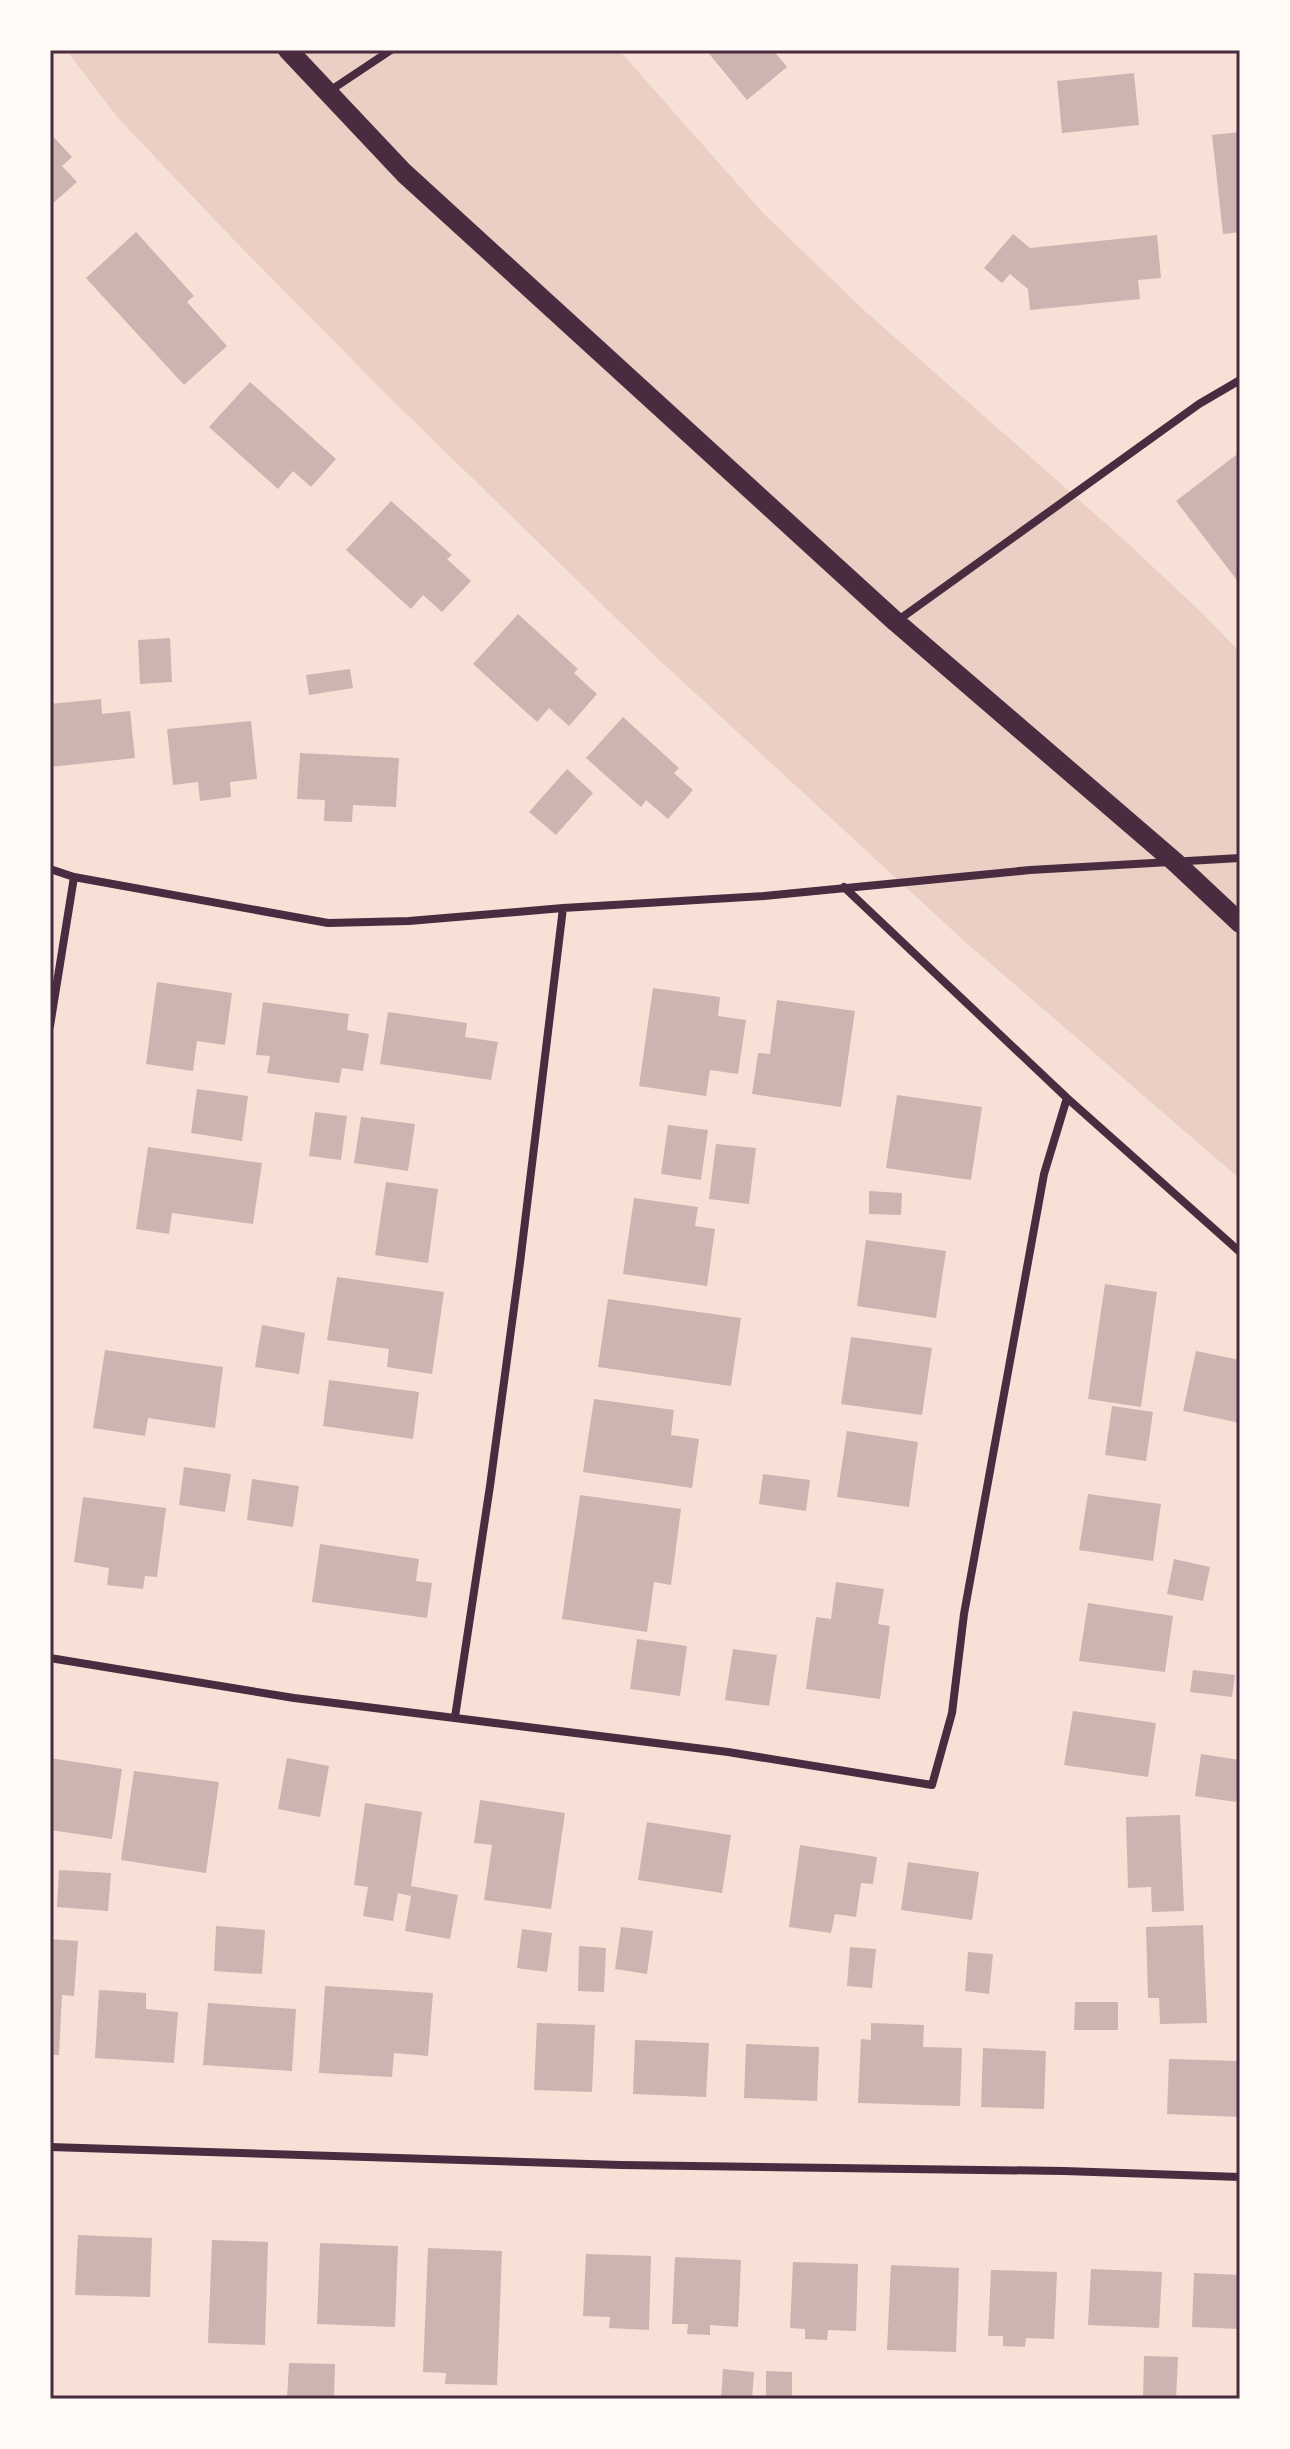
<svg xmlns="http://www.w3.org/2000/svg" width="1290" height="2449" viewBox="0 0 1290 2449" font-family="Commissioner,sans-serif">
	<style>
		.green { fill: #ebcfc5 }
		.building { fill: #ccb4b1 }
		.lines { fill: none; stroke-linecap: round; stroke-linejoin: round }
		.minor { stroke: #4a2c40; stroke-width: 8 }
		.primary { stroke: #4a2c40; stroke-width: 20 }
		.neatline { fill: none; stroke: #4a2c40; stroke-width: 3 }
	</style>
	<rect width="100%" height="100%" fill="#f7e1d7"/>
	<path class="green" d="M66 50H619L764 214 866 312 1121 537 1201 612 1240 652V1179L962 939 657 658 391 399 232 238 118 118Z"/>
	<path class="building" d="M706 50H773L787 67 747 100Z
		M1134 73 1139 125 1062 133 1057 81Z
		M1240 132V232L1223 234 1212 135Z
		M50 133 72 157 62 166 77 182 52 204 50 202Z
		M136 232 194 296 187 302 227 346 184 385 86 278Z
		M1013 234 1030 248 1157 235 1161 278 1138 280 1140 299 1030 310 1028 289 1010 274 1002 283 984 268Z
		M250 382 336 459 311 487 293 471 278 489 209 427Z
		M1236 455 1240 461V584L1176 501Z
		M391 501 452 555 447 559 471 581 442 612 423 595 411 609 346 550Z
		M518 614 578 669 574 673 597 694 569 726 549 708 537 722 473 664Z
		M170 638 172 682 140 684 138 640Z
		M350 669 353 688 309 695 306 675Z
		M101 699 102 714 130 711 135 758 50 767V704Z
		M623 717 679 768 674 773 693 790 668 819 646 800 641 807 586 758Z
		M251 721 257 779 230 782 231 797 200 801 198 782 173 785 167 729Z
		M300 753 399 758 396 807 353 805 352 822 324 821 325 800 297 799Z
		M567 769 593 793 556 835 529 812Z
		M157 982 232 993 225 1045 197 1041 193 1071 146 1064Z
		M653 988 720 997 718 1016 746 1020 738 1074 710 1070 706 1096 639 1086Z
		M777 1000 855 1011 841 1107 752 1094 758 1053 770 1054Z
		M263 1002 349 1014 347 1030 369 1034 363 1071 342 1068 339 1083 267 1073 270 1056 256 1055Z
		M388 1012 467 1023 465 1037 498 1042 491 1080 380 1064Z
		M197 1089 248 1096 242 1141 191 1133Z
		M897 1095 982 1107 971 1180 886 1168Z
		M315 1112 347 1116 341 1160 309 1156Z
		M361 1117 415 1124 408 1171 354 1163Z
		M668 1125 708 1130 701 1180 661 1174Z
		M716 1144 756 1148 749 1204 709 1199Z
		M148 1147 262 1163 253 1224 172 1213 169 1234 136 1229Z
		M386 1182 438 1189 428 1263 375 1255Z
		M869 1191 902 1193 901 1215 869 1214Z
		M634 1198 698 1207 695 1226 715 1229 707 1286 623 1274Z
		M866 1240 946 1251 936 1318 857 1306Z
		M337 1277 444 1292 432 1374 387 1367 389 1349 327 1340Z
		M1105 1284 1157 1292 1141 1407 1088 1399Z
		M608 1299 741 1318 731 1386 598 1367Z
		M262 1325 305 1333 299 1374 255 1367Z
		M851 1337 932 1348 922 1415 841 1404Z
		M105 1350 223 1367 215 1428 148 1418 145 1436 93 1428Z
		M1196 1351 1240 1360V1423L1183 1411Z
		M329 1380 419 1392 413 1439 323 1426Z
		M594 1399 674 1410 671 1435 699 1439 692 1488 583 1472Z
		M1112 1406 1153 1412 1146 1461 1105 1455Z
		M847 1431 918 1442 909 1507 837 1497Z
		M184 1467 231 1474 225 1512 179 1505Z
		M763 1474 810 1480 806 1511 759 1504Z
		M252 1479 299 1486 293 1527 247 1520Z
		M1088 1494 1161 1504 1153 1561 1079 1550Z
		M580 1495 681 1509 671 1585 654 1582 647 1632 562 1619Z
		M83 1497 166 1508 157 1577 145 1576 143 1589 107 1585 109 1568 74 1562Z
		M320 1544 419 1559 416 1581 432 1583 427 1618 312 1602Z
		M1174 1559 1210 1567 1203 1601 1167 1594Z
		M836 1582 884 1589 878 1624 890 1626 880 1699 806 1689 816 1617 831 1619Z
		M1088 1603 1173 1616 1165 1672 1079 1661Z
		M637 1639 687 1646 680 1696 630 1689Z
		M733 1649 777 1655 769 1706 725 1700Z
		M1193 1670 1235 1675 1232 1697 1190 1692Z
		M1073 1711 1156 1723 1148 1777 1064 1765Z
		M1201 1754 1240 1760 1236 1802 1195 1796Z
		M50 1758 122 1769 112 1839 50 1830Z
		M287 1758 329 1766 320 1817 278 1809Z
		M134 1771 219 1782 206 1873 121 1860Z
		M480 1800 565 1813 551 1909 484 1900 492 1845 474 1843Z
		M365 1803 422 1812 411 1886 458 1895 450 1939 405 1931 411 1896 398 1893 393 1921 363 1916 368 1887 354 1885Z
		M1180 1815 1184 1911 1152 1912 1151 1887 1128 1888 1126 1817Z
		M647 1822 731 1835 722 1893 638 1880Z
		M800 1845 877 1857 873 1884 861 1883 856 1917 835 1914 831 1933 789 1927Z
		M908 1862 979 1872 972 1920 901 1910Z
		M59 1870 111 1873 108 1911 57 1907Z
		M1203 1925 1207 2023 1160 2024 1159 1998H1148L1146 1927Z
		M216 1926 265 1930 262 1974 214 1971Z
		M621 1927 653 1931 647 1974 615 1969Z
		M522 1929 552 1933 547 1972 517 1968Z
		M50 1939 78 1941 74 1996 62 1995 59 2055H50Z
		M579 1946 606 1948 604 1992 578 1991Z
		M850 1947 876 1949 872 1988 847 1986Z
		M968 1952 993 1954 989 1994 965 1991Z
		M325 1986 433 1993 428 2056 394 2053 392 2077 319 2073Z
		M99 1990 146 1993V2009L178 2012 174 2063 95 2058Z
		M1075 2002H1118V2030H1074Z
		M208 2003 296 2009 292 2071 203 2065Z
		M537 2023 595 2025 592 2092 534 2090Z
		M871 2023 924 2025 923 2047 962 2048 960 2106 858 2103 861 2039 871 2040Z
		M635 2040 709 2043 706 2097 633 2094Z
		M746 2044 819 2047 817 2101 744 2098Z
		M983 2048 1046 2051 1044 2109 981 2107Z
		M1169 2059 1240 2061V2117L1167 2114Z
		M78 2235 152 2238 150 2297 75 2295Z
		M212 2240 268 2242 265 2345 208 2343Z
		M320 2243 398 2246 395 2327 317 2324Z
		M428 2248 502 2251 497 2385 445 2384 446 2373 423 2372Z
		M586 2254 651 2256 649 2330 609 2328 610 2317 583 2316Z
		M675 2257 741 2260 738 2327 710 2325V2335L687 2334 688 2324H672Z
		M793 2262 858 2264 856 2331 828 2330 827 2340 805 2339V2329L790 2328Z
		M891 2265 959 2268 956 2352 887 2350Z
		M1091 2269 1162 2272 1159 2328 1088 2325Z
		M991 2270 1057 2272 1054 2339 1026 2338 1025 2347 1003 2346V2336H988Z
		M1194 2273 1240 2275V2329L1192 2327Z
		M1144 2356 1178 2357 1176 2399H1143Z
		M289 2363 335 2364 334 2399H287Z
		M723 2369 754 2372 752 2399H721Z
		M766 2371 792 2372V2399H766Z"/>
	<g class="lines">
		<path class="minor" d="M328 92 391 50
			M897 621 1199 404 1240 380
			M50 869 74 877 328 923 409 921 563 908 764 896 1030 870 1240 858
			M844 887 1067 1098 1240 1252
			M50 1026 74 877
			M50 1658 294 1698 728 1752 932 1785 952 1713 964 1614 1044 1174 1067 1098
			M455 1717 490 1486 520 1263 563 908
			M50 2147 621 2165 1064 2171 1240 2177"/>
		<path class="primary" d="M288 50 404 173 896 622 1175 862 1240 923"/>
	</g>
	<rect width="1290" height="2449" fill="none" stroke="#fffaf5" stroke-width="104"/>
	<rect x="52" y="52" width="1186" height="2345" class="neatline"/>
</svg>
